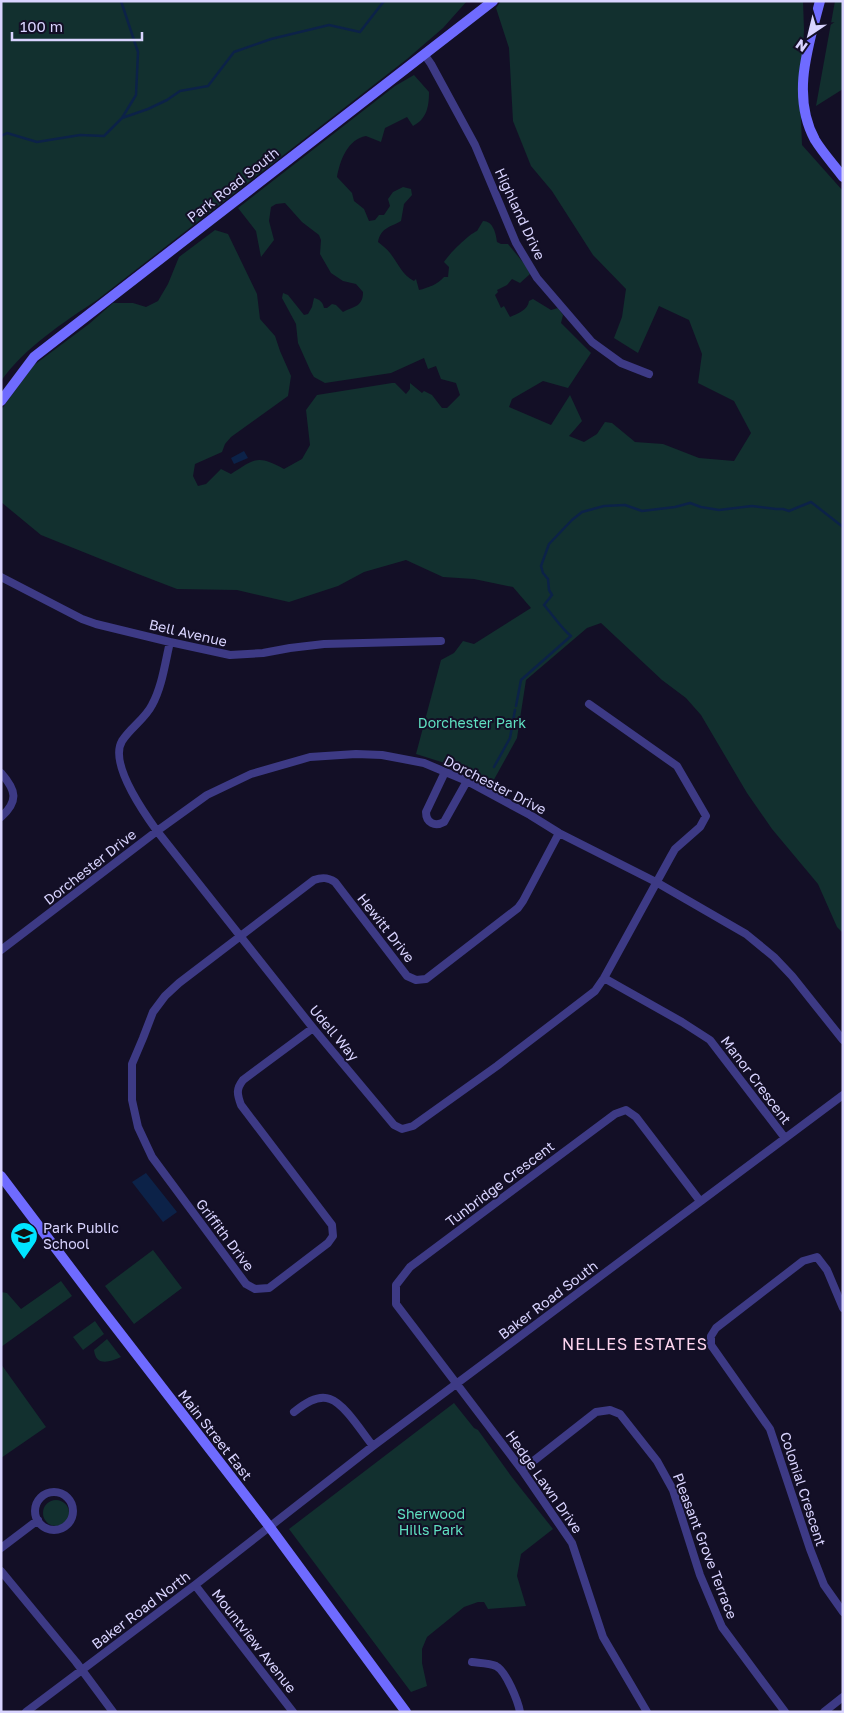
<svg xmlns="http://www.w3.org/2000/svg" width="844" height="1713" viewBox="0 0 844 1713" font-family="'Golos Text',sans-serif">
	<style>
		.green { fill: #12302f }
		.water { fill: #0c2248 }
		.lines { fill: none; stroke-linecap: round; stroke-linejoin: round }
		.stream { stroke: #0c2248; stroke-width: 2.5 }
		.minor { stroke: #3d3a85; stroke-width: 8 }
		.secondary { stroke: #6f6bff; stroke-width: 10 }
		.labels { text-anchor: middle; stroke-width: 4; stroke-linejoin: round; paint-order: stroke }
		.street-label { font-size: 14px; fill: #d9d4ff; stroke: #130f26 }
		.park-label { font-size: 14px; fill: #5fe0c0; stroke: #130f26 }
		.poi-label { font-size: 14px; fill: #d9d4ff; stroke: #130f26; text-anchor: start }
		.quarter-label { font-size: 16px; letter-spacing: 1px; fill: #ffd6f0; stroke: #130f26 }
	</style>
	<rect width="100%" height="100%" fill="#130f26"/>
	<path class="green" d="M1 1H467L443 28 407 59 97 300C64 322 24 348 1 381Z
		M501 1H803L804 30 800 93 802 145 843 191V933L837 927 818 884 772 829 747 793 701 715 686 698 662 680 601 623 587 628 526 680 517 738 491 785 451 765 416 754 441 660 454 653 463 641 474 644 531 608 513 587 474 579 443 577 406 560 364 572 338 586 289 602 237 590 177 589 138 574 41 535 1 502V410L34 365 89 324 113 303H133L146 307 158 301 168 284 179 257 215 230 228 234 257 294 260 319 275 336 280 351 291 376 288 396 231 437 225 444 222 452 195 464 193 476 198 486 206 484 221 469 231 474C255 459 257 454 284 469L302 459 310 445 306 410 317 395 392 383H395L406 394 410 389V383L422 393 424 391 432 395 442 408H447L460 395 456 383 441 379 436 366 428 369 424 358 391 373 325 383 314 377 311 372 298 343 296 324 282 298 283 293 288 295 304 315 308 314 312 307 314 298C319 299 323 302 324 308H327L332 304 336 305 343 312C354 306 363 307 363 292L356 284 343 281 331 273 320 254 321 240 319 235 302 222 285 203 276 204 271 207 269 221 274 240 261 257 256 231 238 208 395 86 414 75 429 92C429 106 427 119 413 126L407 117 385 128 381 142 366 136C348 139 340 160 337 177L352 193 354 201 364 209 369 221 375 220 379 215H384L390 206 388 199 393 192 403 187 411 189 412 195 404 204 401 221C391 227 381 227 378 242 382 245 387 249 390 253 398 263 402 275 414 281L416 279 419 290C428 288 438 284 444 277H448L449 267 444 262C449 254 469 234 477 231L483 221C493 221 496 233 497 242L501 244H508L526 266 530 274 520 283 512 279 507 285 497 290 498 292 495 295 501 308 504 306 510 317C517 314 528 310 529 301L533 299 551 310 558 308 563 315 561 323 591 353 568 388 543 381 512 399 509 407 551 425 570 395 582 421 569 436 584 442 597 434 605 422 612 423 635 442 663 444 699 458 734 461 751 433 734 401 698 383 702 354 689 320 659 306 638 353 614 338 622 317 626 289 593 255 552 191 531 166 513 121 509 48 496 8Z
		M835 1H843V89L816 106Z
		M153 1250 182 1288 134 1324 105 1286Z
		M61 1281 72 1296 1 1347V1292L7 1293 21 1309Z
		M95 1321 104 1334 83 1350 73 1337Z
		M107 1339 121 1357C110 1362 96 1367 94 1350Z
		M1 1364 46 1427 1 1458Z
		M454 1403 474 1428 478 1430 511 1476 553 1529 521 1554 517 1576 526 1606 488 1609 484 1602H478L464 1607 427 1637 422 1649V1663L427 1686 411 1692 289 1529Z
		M43 1513a13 13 0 1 1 26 0a13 13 0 1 1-26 0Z"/>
	<path class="water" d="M244 451 248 458 234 464 231 458Z
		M146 1173 177 1212 163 1222 132 1182Z"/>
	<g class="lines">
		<path class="stream" d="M121 1 138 52 136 95 122 118
			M1 136 7 133 37 142 80 135 104 136 122 118 148 109 167 100 180 91 208 86 234 52 271 39 329 25 360 32 384 1
			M516 706 521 680 571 636C562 629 552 614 544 605L552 595 549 590 548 579 543 573 541 566 549 544 572 520 582 512 604 506 625 505 642 511 675 507 690 503 701 507 719 510 752 506 776 509H783L789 511 811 502 843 527
			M494 767 510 738 515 710"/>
		<path class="minor" d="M424 54 431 64 475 145 516 243 537 278 592 342 621 363 649 374
			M1 577 82 619 96 624 170 642 230 655 263 653 290 648 324 644 441 641
			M170 642C165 663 162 687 152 705 145 719 131 727 122 741 109 763 144 813 157 831L313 1028 394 1125 402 1129 413 1126 497 1066 595 991 604 978 671 856 675 849 700 827 706 816 677 766 589 704
			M445 772 426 812C426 823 435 827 444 822L467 781
			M1 773C16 790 19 801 1 817
			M1 950 157 831 207 795 251 774 310 757 356 754 382 755 424 763 467 781 530 815 559 833 656 882 746 934 774 957 792 976 843 1040
			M604 978 682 1022 710 1040 785 1138
			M313 1028 243 1080C236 1089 237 1094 241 1105L332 1225 333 1236 328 1243 269 1288 255 1289 246 1284 152 1157 138 1127 132 1100V1064L143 1038 153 1012 165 996 179 983 314 880C322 877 328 877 335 882L407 976 416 980 426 979 518 908 523 901 559 833
			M843 1308 827 1270 817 1257 803 1261 716 1328 711 1336V1345L770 1429 810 1549 824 1585 843 1612
			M294 1412C303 1405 317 1394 330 1399 345 1404 363 1434 373 1446
			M522 1470 596 1412 610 1410 620 1414 657 1461 673 1490 700 1575 722 1627 785 1712
			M35 1511a19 19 0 1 1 38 0a19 19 0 1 1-38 0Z
			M1 1548 38 1520
			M1 1571 76 1662 113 1712
			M195 1585 293 1712
			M472 1662C479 1663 489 1663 496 1666 506 1671 518 1701 520 1712
			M26 1712 195 1585 373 1446 843 1095
			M647 1712 603 1637 572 1543 522 1470 396 1304V1285L410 1267 615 1114 626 1110 636 1117 700 1201
			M824 1712 843 1697"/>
		<path class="secondary" d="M820 1C808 47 791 96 815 140 823 153 834 165 843 177
			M1 401 34 357 493 1
			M1 1176 100 1307 269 1526 406 1712"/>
	</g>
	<defs>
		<symbol id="school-pin" viewBox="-11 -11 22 30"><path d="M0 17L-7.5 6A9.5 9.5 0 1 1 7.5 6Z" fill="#00e5ff" stroke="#130f26"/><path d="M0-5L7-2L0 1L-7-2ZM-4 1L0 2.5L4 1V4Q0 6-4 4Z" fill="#111"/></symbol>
	</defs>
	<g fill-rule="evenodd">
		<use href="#school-pin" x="8" y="1220" width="32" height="43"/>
	</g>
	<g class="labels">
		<g class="street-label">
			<text transform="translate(233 185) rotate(-38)" y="5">Park Road South</text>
			<text transform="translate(520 214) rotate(65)" y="5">Highland Drive</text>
			<text transform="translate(188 633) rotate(13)" y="5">Bell Avenue</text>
			<text transform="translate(495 785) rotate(27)" y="5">Dorchester Drive</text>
			<text transform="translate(90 867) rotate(-38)" y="5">Dorchester Drive</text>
			<text transform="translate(386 928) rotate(52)" y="5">Hewitt Drive</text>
			<text transform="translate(334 1033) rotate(50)" y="5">Udell Way</text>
			<text transform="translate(756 1080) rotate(53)" y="5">Manor Crescent</text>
			<text transform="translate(500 1184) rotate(-37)" y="5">Tunbridge Crescent</text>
			<text transform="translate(225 1235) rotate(53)" y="5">Griffith Drive</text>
			<text transform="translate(548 1300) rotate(-37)" y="5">Baker Road South</text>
			<text transform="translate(215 1435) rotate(52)" y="5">Main Street East</text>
			<text transform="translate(544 1482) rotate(55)" y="5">Hedge Lawn Drive</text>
			<text transform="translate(803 1489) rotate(72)" y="5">Colonial Crescent</text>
			<text transform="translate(705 1546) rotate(69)" y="5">Pleasant Grove Terrace</text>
			<text transform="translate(141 1610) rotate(-37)" y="5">Baker Road North</text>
			<text transform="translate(254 1641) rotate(52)" y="5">Mountview Avenue</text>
		</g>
		<g class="park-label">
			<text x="472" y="728">Dorchester Park</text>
			<text x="431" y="1519">Sherwood<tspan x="431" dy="16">Hills Park</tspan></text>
		</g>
		<g class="poi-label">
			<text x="43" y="1233">Park Public<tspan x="43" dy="16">School</tspan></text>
		</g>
		<g class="quarter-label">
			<text x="635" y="1350">NELLES ESTATES</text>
		</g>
	</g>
	<rect width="844" height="1713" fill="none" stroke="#d9d4ff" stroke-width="5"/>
	<g transform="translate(809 35) rotate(215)" stroke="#130f26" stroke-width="4" paint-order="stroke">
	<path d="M0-4L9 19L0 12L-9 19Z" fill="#d9d4ff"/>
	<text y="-8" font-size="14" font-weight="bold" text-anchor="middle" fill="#d9d4ff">N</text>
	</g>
	<path d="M12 32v8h130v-8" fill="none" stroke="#d9d4ff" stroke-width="2.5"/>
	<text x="20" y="32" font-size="15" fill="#d9d4ff" stroke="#130f26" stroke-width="4" paint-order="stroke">100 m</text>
</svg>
